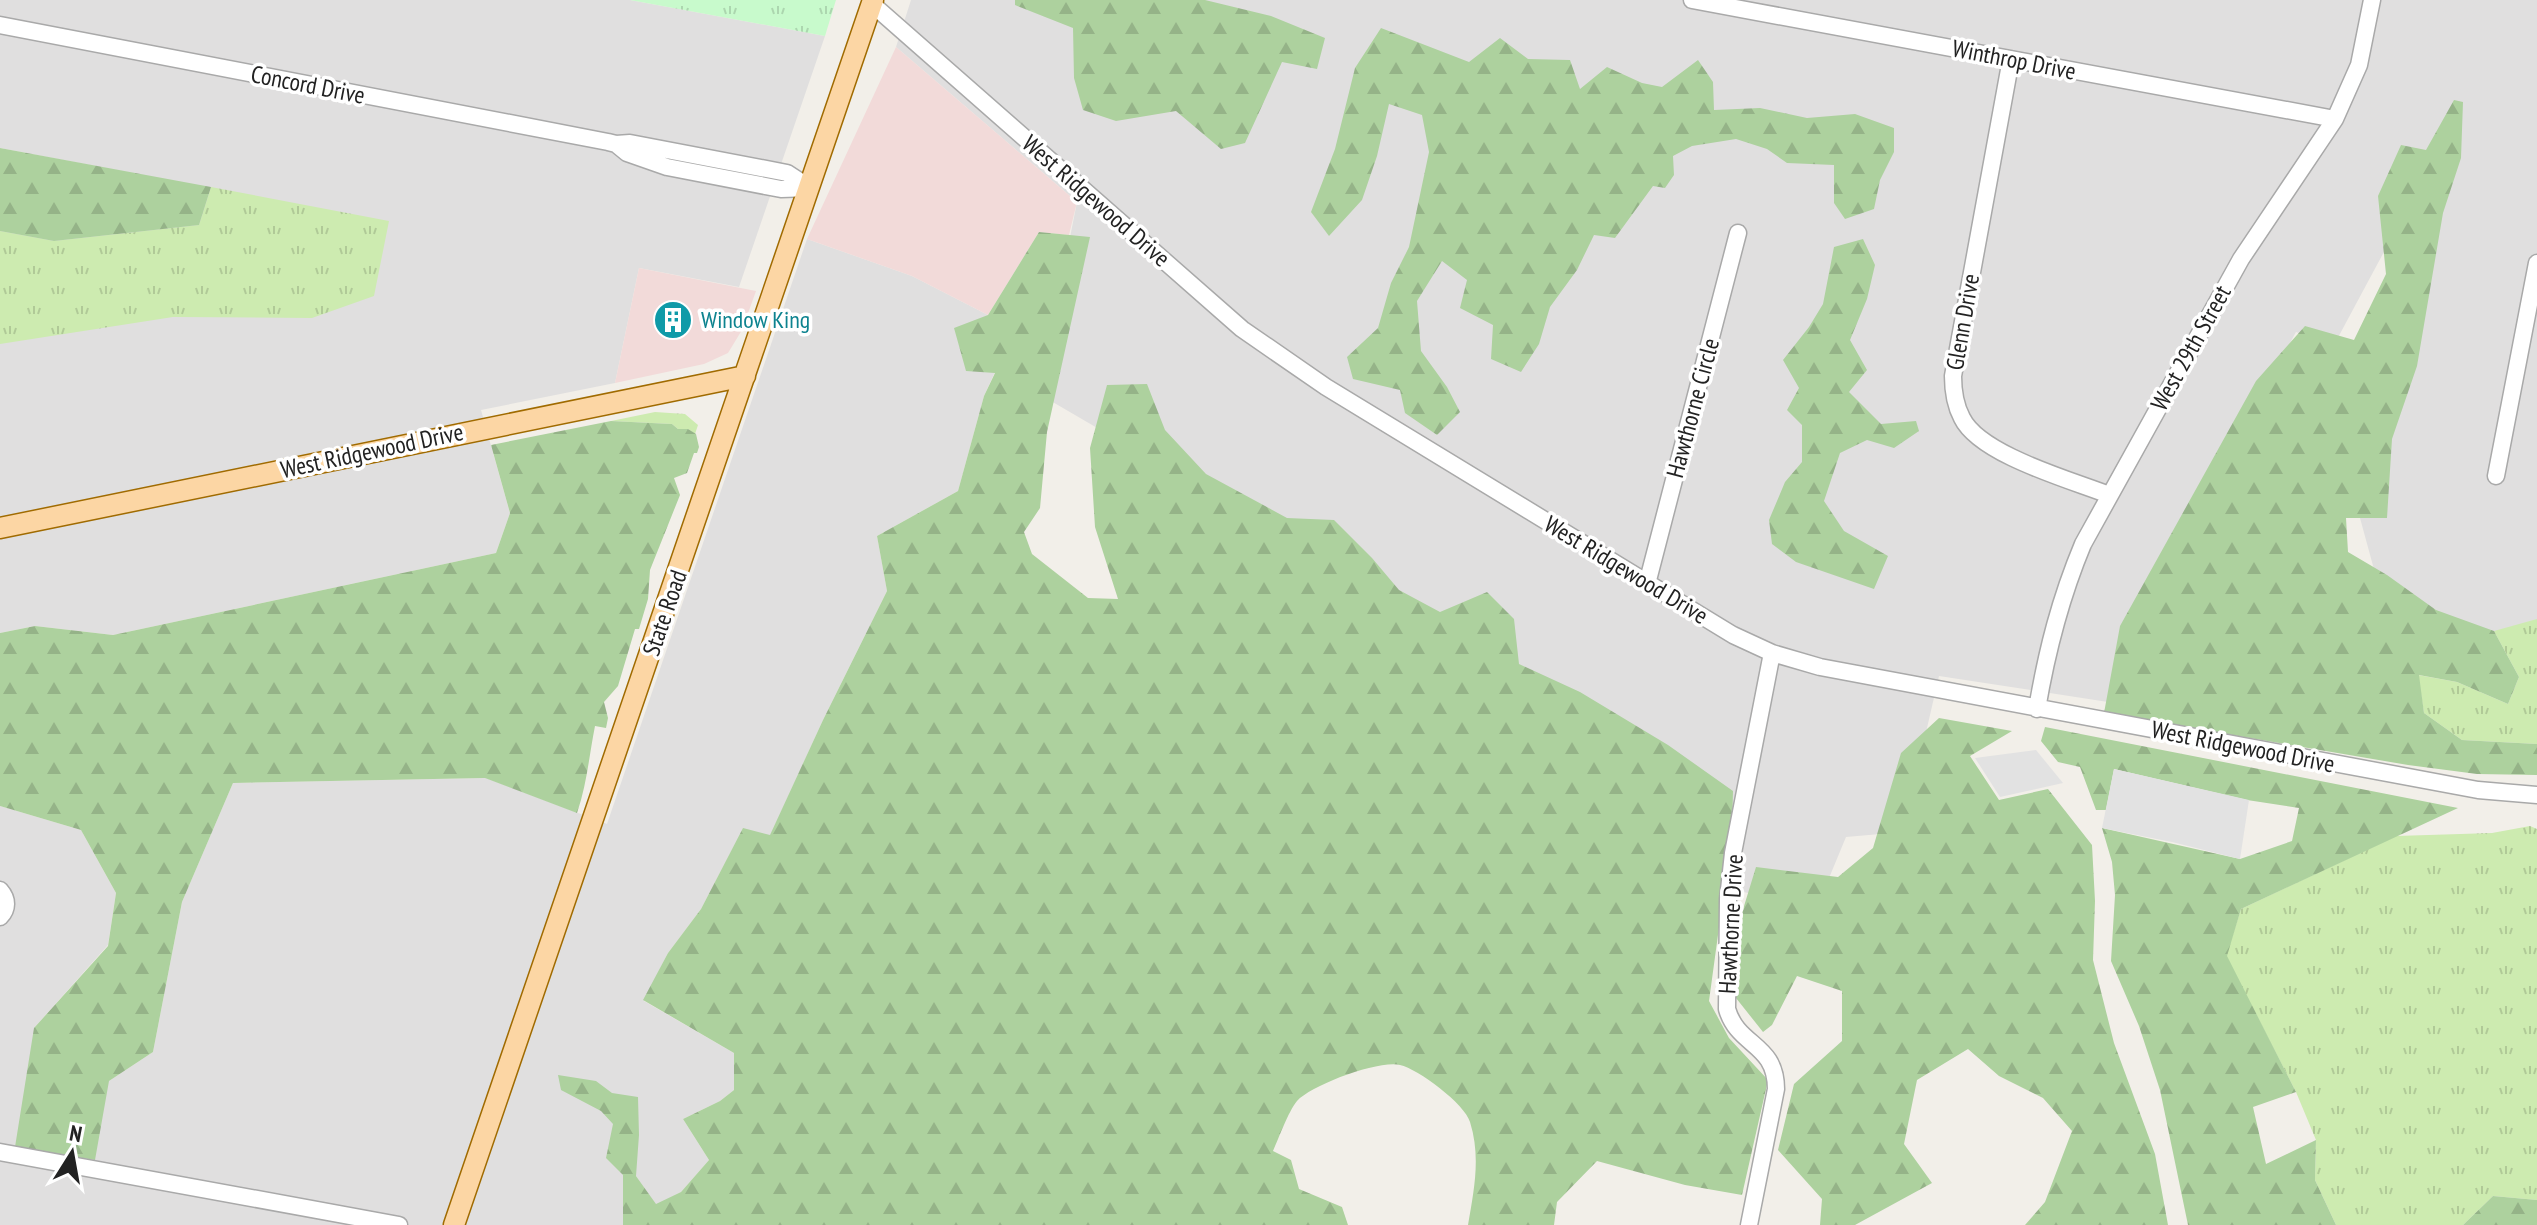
<svg xmlns="http://www.w3.org/2000/svg" width="2537" height="1225" viewBox="0 0 2537 1225" font-family="'PT Sans Narrow',sans-serif">
	<style>
		.residential { fill: #e0dfdf }
		.commercial { fill: #f2dad9 }
		.grass { fill: url(#grass-tufts) }
		.forest { fill: url(#forest-firs) }
		.park { fill: url(#park-tufts) }
		.parking { fill: #e2e2e2 }
		.lines { fill: none; stroke-linecap: round; stroke-linejoin: round }
		.minor-casing { stroke: #a9a9a9; stroke-width: 19 }
		.major-casing { stroke: #a06b00; stroke-width: 23 }
		.minor { stroke: #fff; stroke-width: 16 }
		.major { stroke: #fcd6a4; stroke-width: 20 }
		.labels { text-anchor: middle; stroke-width: 7; stroke-linejoin: round; paint-order: stroke }
		.street-label { font-size: 24px; fill: #222; stroke: #fff }
		.culture-label { font-size: 24px; fill: #0d838f; stroke: #fff; text-anchor: start }
	</style>
	<defs>
		<pattern id="grass-tufts" width="24" height="20" patternUnits="userSpaceOnUse" patternTransform="scale(2)"><rect width="24" height="20" fill="#cdebb0"/><path d="M3 7l-1-3M5 7V3M7 7l1-3M15 17l-1-3M17 17v-4M19 17l1-3" fill="none" stroke="#b0c997"/></pattern>
		<pattern id="forest-firs" width="22" height="20" patternUnits="userSpaceOnUse" patternTransform="scale(2)"><rect width="22" height="20" fill="#add19e"/><path d="M5 1l3.5 6h-7zM16 11l3.5 6h-7z" fill="#95b388"/></pattern>
		<pattern id="park-tufts" width="24" height="20" patternUnits="userSpaceOnUse" patternTransform="scale(2)"><rect width="24" height="20" fill="#c8facc"/><path d="M3 7l-1-3M5 7V3M7 7l1-3M15 17l-1-3M17 17v-4M19 17l1-3" fill="none" stroke="#acd6af"/></pattern>
	</defs>
	<rect width="100%" height="100%" fill="#f2efe9"/>
	<path class="residential" d="M0 0H630L825 36 739 287 639 268 615 383 481 410 510 513 496 553 113 635 35 626 0 633V231L211 188 0 148Z
		M911 0H2537V647L2381 595 2357 507 2394 373 2393 235 2334 345 2296 332 2118 658 2108 702 1939 676 1903 832 1846 837 1817 907 1714 886 1212 495 1039 394 1077 202 896 47Z
		M807 239 912 276 988 315 995 372 984 396 958 491 877 536 887 591 823 720 770 836 743 829 701 909 668 953 644 1001 734 1053V1090L720 1101 683 1119 709 1160 681 1192 656 1205 636 1176 623 1175V1225H0V806L81 830 116 893 108 945 34 1028 109 1081 153 1052 182 902 233 783 486 778 607 824Z"/>
	<path class="commercial" d="M896 47 1077 202 1069 235 1039 232 988 315 912 276 807 239Z
		M639 268 756 291 742 330 728 353 704 364 615 383Z"/>
	<path class="grass" d="M211 187 389 221 374 296 312 318 173 317 0 344V231L54 241 199 225Z
		M655 412 685 414 698 425 695 434 688 429H678L672 424 611 421Z
		M2537 619V744L2462 740 2424 713 2418 675 2457 682 2508 704 2519 677 2494 631Z
		M2530 826 2537 829V1200L2493 1196 2463 1225H2336L2315 1180 2316 1140 2296 1092 2226 956 2241 909 2396 836 2492 833Z"/>
	<path class="forest" d="M1015 0H1205L1271 16 1325 38 1317 69 1282 62 1245 143 1221 149 1176 111 1116 121 1083 110 1074 78 1073 28 1015 5Z
		M1381 28 1469 62 1500 38 1528 59 1570 60 1580 89 1607 67 1642 83 1662 87 1698 60 1713 82 1714 110 1760 108 1807 118 1855 114 1894 128V152L1880 180 1874 209 1845 219 1834 203V165L1787 163 1767 149 1736 139 1692 146 1673 156 1674 175 1665 188 1653 186 1615 238 1594 235 1577 270 1550 307 1539 344 1521 372 1491 359 1493 325 1460 308 1467 280 1442 261 1417 301 1421 351 1447 387 1460 412 1437 435 1405 413 1400 390 1353 379 1347 357 1378 328 1391 283 1409 247 1429 152 1422 115 1389 104 1377 156 1362 200 1329 236 1311 212 1335 149 1355 68Z
		M2454 100 2463 102 2461 158 2443 213 2417 366 2392 439 2387 518H2346L2348 552 2387 575 2436 610 2494 631 2519 677 2508 704 2457 682 2419 675 2424 713 2462 740 2537 744V775L2477 774 2408 765 2104 713 2120 626 2256 381 2305 326 2354 340 2386 274 2378 196 2401 145 2426 150Z
		M0 148 211 187 199 225 54 241 0 231Z
		M1039 232 1090 237 1047 432 1040 508 1024 532 1032 554 1088 598 1118 599 1095 527 1090 448 1107 385 1147 384 1165 430 1206 474 1287 518 1334 520 1372 558 1399 590 1440 612 1487 592 1514 619 1519 664 1580 692 1668 745 1733 791 1732 832 1709 1001 1729 1038 1768 1080 1742 1195 1685 1185 1597 1161 1557 1202 1554 1225H1468C1474 1190 1481 1157 1470 1122 1465 1104 1418 1069 1400 1065 1378 1060 1312 1085 1297 1101 1288 1112 1279 1138 1273 1151L1291 1160 1299 1189 1342 1207 1348 1225H623V1175L606 1158 613 1124 601 1111 561 1090 558 1075 596 1081 612 1093 638 1097 639 1135 636 1176 656 1204 681 1192 709 1160 683 1119 720 1101 734 1090V1053L643 1000 668 953 701 909 743 828 770 835 823 720 887 591 877 536 958 491 984 396 995 373 966 371 954 328 988 315Z
		M1863 239 1875 265 1867 299 1850 340 1867 370 1849 392 1881 424 1916 421 1919 431 1894 448 1867 440 1840 453 1824 501 1844 531 1888 556 1874 589 1796 562 1772 544 1769 520 1785 482 1802 462V425L1787 410 1799 388 1783 360 1809 327 1823 304 1834 247Z
		M611 421 672 424 678 429H688L696 434 699 447 697 453H694L687 473 674 478 680 495 650 570 648 599 639 629H635L618 686 604 702 608 718 606 728 595 726C589 756 587 784 577 813L485 778 233 783 182 902 153 1052 109 1081 95 1160 15 1147 34 1028 108 946 116 893 81 830 0 806V633L35 626 113 635 496 553 510 513 491 445Z
		M1939 718 2012 731 1970 756 1999 800 2048 789 2092 845 2095 901 2093 960 2114 1043 2155 1154 2168 1225H2025L2045 1202 2072 1131 2043 1098 1999 1076 1968 1049 1917 1080 1904 1144 1932 1183 1855 1225H1820L1822 1199 1778 1150 1794 1084 1842 1041V991L1797 976 1772 1025 1763 1032 1736 998 1737 929 1756 867 1838 877 1873 848 1901 753Z
		M2045 727 2458 808 2241 909 2227 956 2296 1092 2253 1107 2266 1164 2316 1140 2315 1180 2336 1225H2188L2160 1090 2139 1026 2111 961 2115 895 2112 862 2102 828 2240 859 2292 841 2299 808 2247 800 2114 769 2106 810H2096L2080 767 2058 762 2041 741Z
		M2493 1196 2537 1200V1225H2463Z"/>
	<path class="park" d="M630 0H836L825 36Z"/>
	<path class="parking" d="M2036 750 2063 783 2000 797 1975 758Z
		M2114 769 2249 800 2240 859 2172 842 2102 828Z"/>
	<g class="lines">
		<defs>
			<path id="minor" d="M1692 0 2335 119
				M872 4 1242 329 1326 387 1733 635 1772 653 1820 667 2478 790 2537 795
				M0 25 608 142 616 144 627 153 667 167 781 189 810 188
				M2011 59 1953 376C1953 391 1955 405 1962 418 1980 455 2071 480 2109 495
				M616 144 630 143 787 173 810 188
				M2496 476 2537 263
				M1647 584 1738 233
				M2037 709C2047 650 2060 599 2083 544L2241 259 2335 119 2359 65 2372 0
				M0 890C8 899 8 909 0 917
				M0 1152 399 1225
				M1749 1225 1776 1089C1776 1043 1738 1047 1727 1009L1728 899 1733 853 1772 653"/>
			<path id="major" d="M0 528 745 376
				M454 1225 873 0"/>
		</defs>
		<use href="#minor" class="minor-casing"/>
		<use href="#major" class="major-casing"/>
		<use href="#minor" class="minor"/>
		<use href="#major" class="major"/>
	</g>
	<defs>
		<symbol id="building-disc" viewBox="-11 -11 22 22"><circle r="9.5" fill="#0f9aa8" stroke="#fff"/><path d="M-4-6H4V6H1V3H-1V6H-4ZM-2.5-4.3h1.7v1.8h-1.7ZM.8-4.3h1.7v1.8H.8ZM-2.5-1h1.7V.8h-1.7ZM.8-1h1.7V.8H.8Z" fill="#fff"/></symbol>
	</defs>
	<g fill-rule="evenodd">
		<use href="#building-disc" x="651" y="298" width="44" height="44"/>
	</g>
	<g class="labels">
		<g class="street-label">
			<text transform="translate(2014 60) rotate(11)" y="8">Winthrop Drive</text>
			<text transform="translate(308 85) rotate(11)" y="8">Concord Drive</text>
			<text transform="translate(1096 201) rotate(41)" y="8">West Ridgewood Drive</text>
			<text transform="translate(1963 322) rotate(-80)" y="8">Glenn Drive</text>
			<text transform="translate(2191 348) rotate(-61)" y="8">West 29th Street</text>
			<text transform="translate(1693 408) rotate(-75)" y="8">Hawthorne Circle</text>
			<text transform="translate(372 451) rotate(-12)" y="8">West Ridgewood Drive</text>
			<text transform="translate(1626 570) rotate(31)" y="8">West Ridgewood Drive</text>
			<text transform="translate(665 613) rotate(-71)" y="8">State Road</text>
			<text transform="translate(2243 747) rotate(11)" y="8">West Ridgewood Drive</text>
			<text transform="translate(1731 924) rotate(-87)" y="8">Hawthorne Drive</text>
		</g>
		<g class="culture-label">
			<text x="701" y="328">Window King</text>
		</g>
	</g>
	<g transform="translate(72 1153) rotate(11)" stroke="#ffffff" stroke-width="6" paint-order="stroke">
	<path d="M0-6L14 30L0 20L-14 30Z" fill="#222222"/>
	<text y="-12" font-size="22" font-weight="bold" text-anchor="middle" fill="#222222">N</text>
	</g>
</svg>
